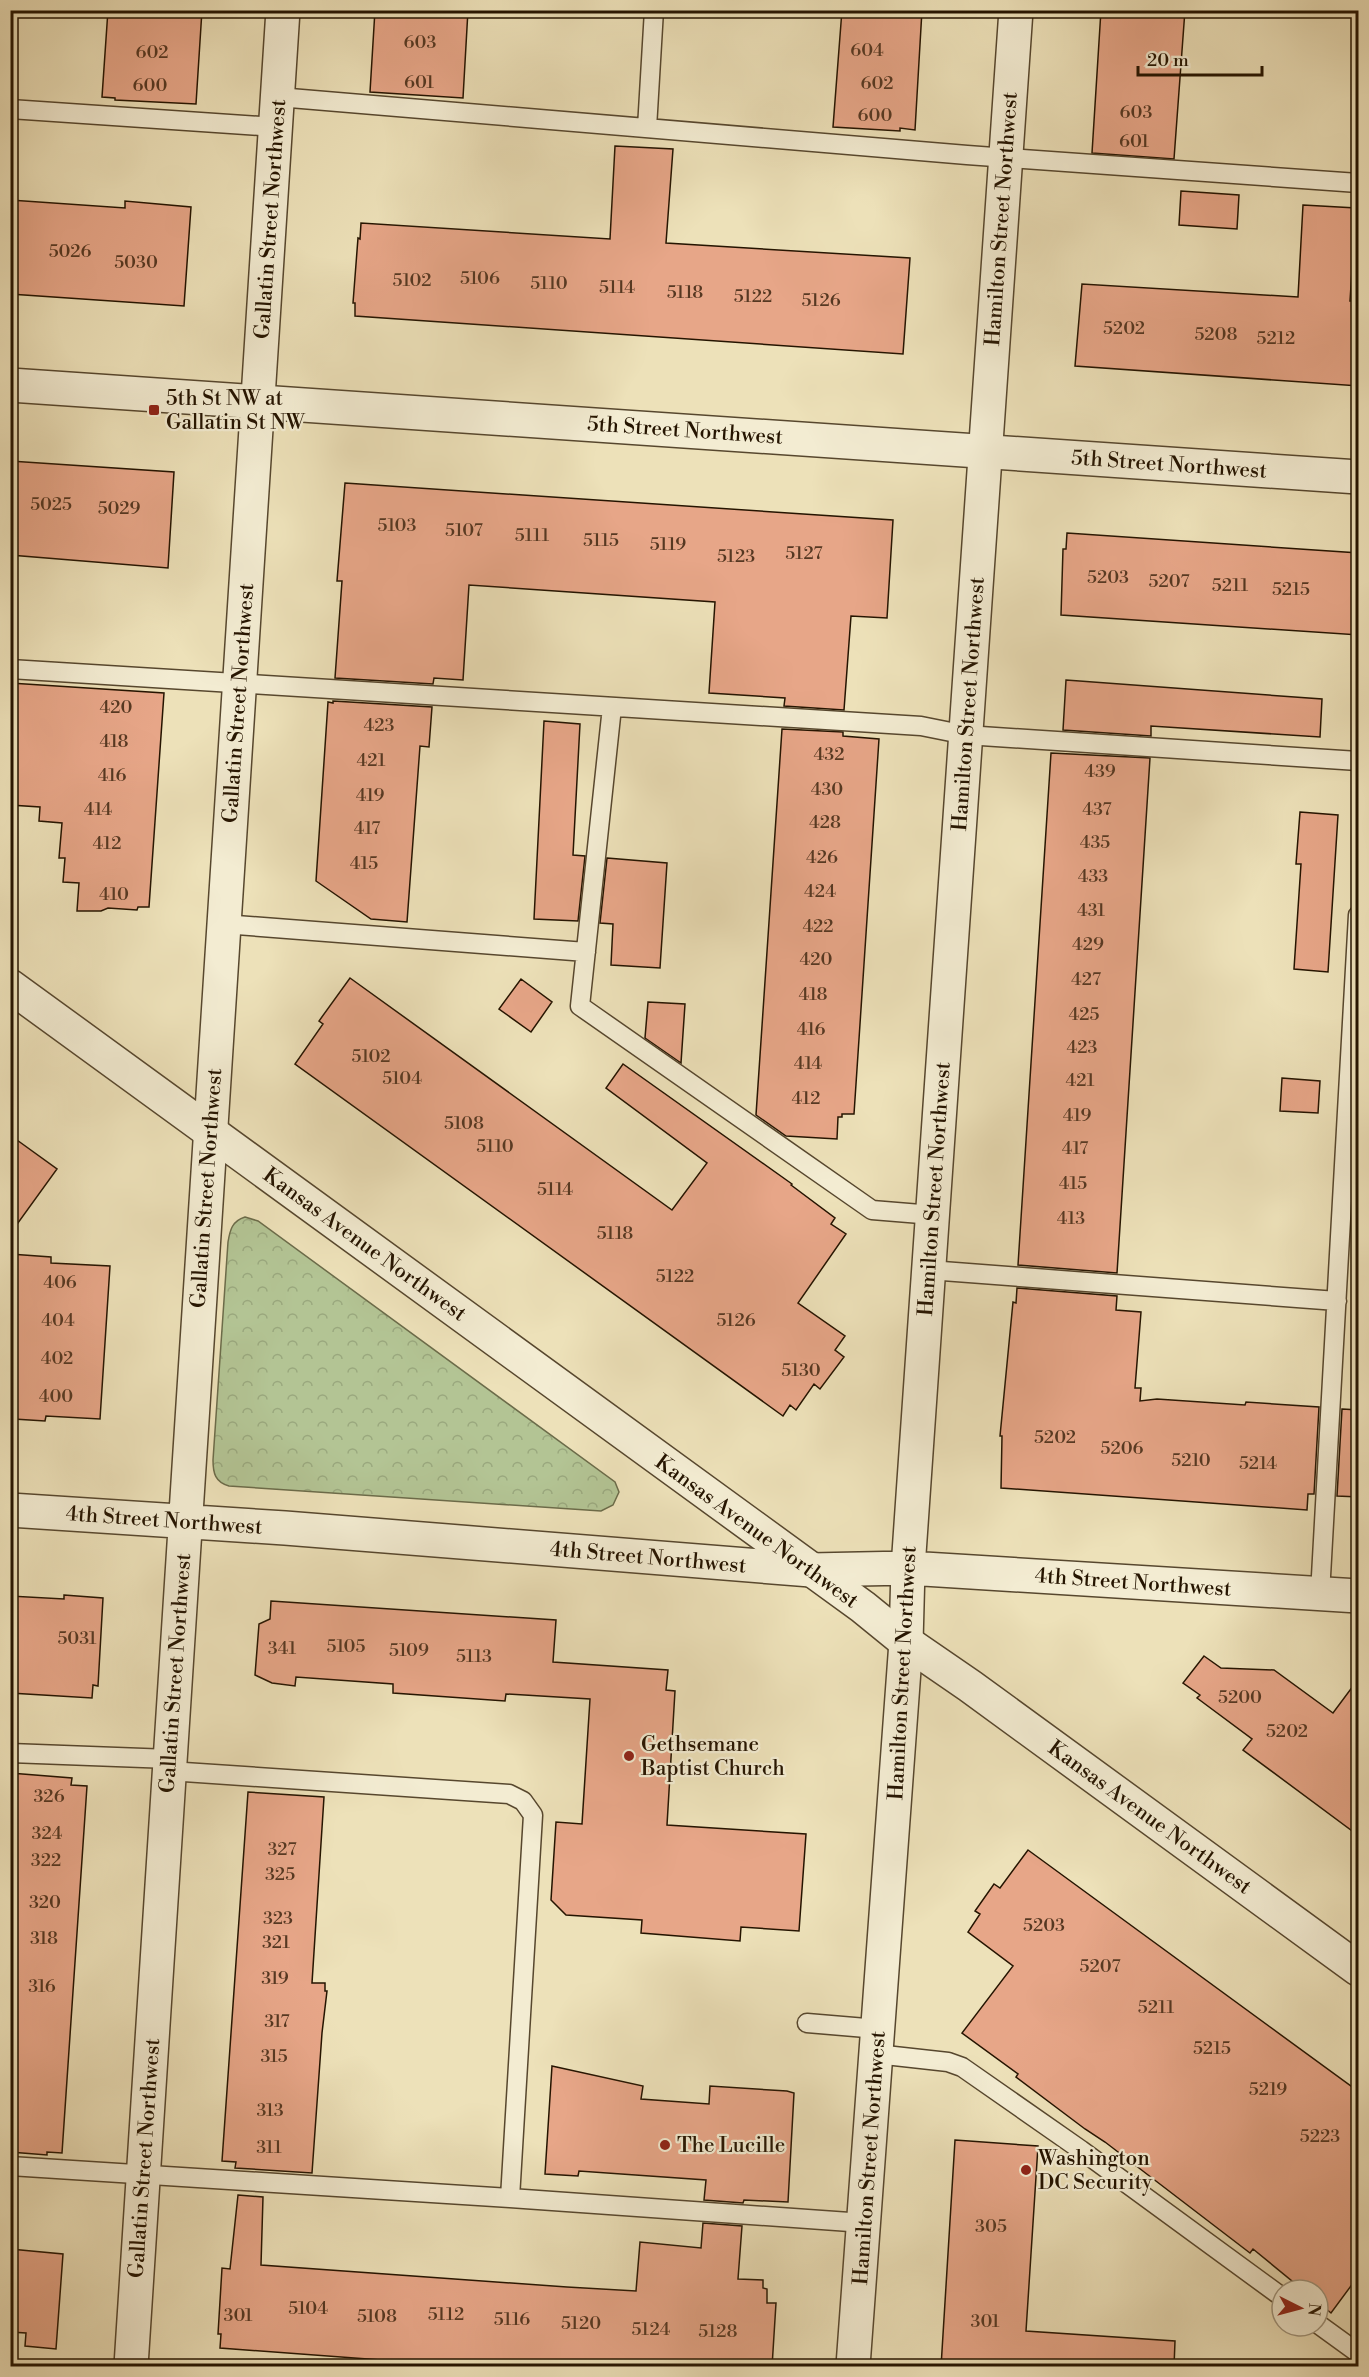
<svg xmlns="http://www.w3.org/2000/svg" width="1369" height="2377" viewBox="0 0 1369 2377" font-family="'Libre Bodoni',serif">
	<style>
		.park { fill: url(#park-crowns); stroke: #6c6c4a; stroke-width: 1.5 }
		.building { fill: #e7a688; stroke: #251400; stroke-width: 1.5 }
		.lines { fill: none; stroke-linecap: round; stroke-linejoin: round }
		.service-casing { stroke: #57472e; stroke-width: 21 }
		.minor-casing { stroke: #57472e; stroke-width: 36 }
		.tertiary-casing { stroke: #57472e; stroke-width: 36 }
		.service { stroke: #f3ecd2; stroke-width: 18 }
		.minor { stroke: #f3ecd2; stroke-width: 33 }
		.tertiary { stroke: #f3ecd2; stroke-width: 33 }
		.poi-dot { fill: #8f2418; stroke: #f3ecd2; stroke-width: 2 }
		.labels { text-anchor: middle; stroke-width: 4.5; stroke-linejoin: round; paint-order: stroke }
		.number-label { font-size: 18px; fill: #563822 }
		.street-label { font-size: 21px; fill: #251400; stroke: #f3ecd2 }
		.poi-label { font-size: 21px; fill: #251400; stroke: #f3ecd2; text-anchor: start }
	</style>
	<defs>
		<pattern id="park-crowns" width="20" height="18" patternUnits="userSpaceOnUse" patternTransform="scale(1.5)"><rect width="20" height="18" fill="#b3c494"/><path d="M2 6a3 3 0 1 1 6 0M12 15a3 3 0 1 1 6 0" fill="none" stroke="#9aa87e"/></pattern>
	</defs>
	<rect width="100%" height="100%" fill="#ede1b9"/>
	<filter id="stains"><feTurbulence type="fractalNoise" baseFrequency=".00333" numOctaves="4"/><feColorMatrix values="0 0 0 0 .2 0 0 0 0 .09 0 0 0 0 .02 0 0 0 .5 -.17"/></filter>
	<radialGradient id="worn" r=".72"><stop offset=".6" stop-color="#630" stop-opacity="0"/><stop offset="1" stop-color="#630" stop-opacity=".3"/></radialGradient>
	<path class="park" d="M245 1217 258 1221 615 1482 619 1492 613 1505 601 1511 229 1486C215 1482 213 1473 213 1460L228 1242C230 1230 232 1221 245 1217Z"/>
	<path class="building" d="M108 10H202L196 104 115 100V98L102 97Z
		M375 10H468L463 98 370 92Z
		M842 10H922L915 130 900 128V131L833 127Z
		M1101 10H1185L1174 159 1092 153Z
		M615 146 673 149 666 243 910 258 903 354 355 316V303H353L358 238 360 239 361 223 610 239Z
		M1181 191 1239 195 1237 229 1179 225Z
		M10 200 125 208V201L191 207 184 306 10 294Z
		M1303 205 1356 208 1350 301H1359V386L1075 366 1082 284 1298 297Z
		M10 461 174 472 168 568 10 555Z
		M345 483 893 520 887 618 851 616 844 710 784 706 785 698 709 693 715 602 469 585 463 680 434 678 433 684 335 678 342 581H337Z
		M1067 533 1359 553V635L1061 615 1063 549H1066Z
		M1066 680 1322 699 1320 737 1151 726V736L1063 730Z
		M10 683 164 693 149 907H138L137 910 108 908 101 911H77L79 883 63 882 65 858H59L62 823 39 821 40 807 10 805Z
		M333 701 432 707 429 747 420 746 407 922 371 919 316 881 328 702 333 703Z
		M544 721 580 724 573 855 585 856 578 921 534 919Z
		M782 729 843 732V736L879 739 854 1114H842V1117H838L837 1139 786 1136 756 1115Z
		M1051 753 1150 758 1117 1273 1018 1265Z
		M1300 812 1338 815 1328 972 1294 969 1301 864H1296Z
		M607 858 667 863 660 968 611 965 613 924 600 923Z
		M350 978 672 1210 707 1163 606 1088 623 1064 792 1184 791 1185 835 1218 831 1224 846 1234 798 1303 845 1336 835 1350 844 1357 820 1389 814 1384 796 1410 790 1405 783 1416 295 1064 323 1024 319 1021Z
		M521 979 552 1002 531 1032 499 1009Z
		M648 1002 685 1004 681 1063 645 1038Z
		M1282 1078 1320 1081 1318 1113 1280 1111Z
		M10 1135 57 1169 10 1234Z
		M10 1254 51 1257V1263L110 1266 100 1419 46 1416 45 1421 14 1419V1413H10Z
		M1017 1288 1117 1296 1116 1310 1141 1312 1135 1388H1141L1140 1401 1157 1399 1245 1405 1246 1402 1319 1407 1314 1494H1308L1307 1510 1001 1488 1002 1436H1000L1013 1302 1016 1303Z
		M1342 1409 1359 1410V1497L1337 1496Z
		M64 1595 103 1598 98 1686 93 1685 92 1698 10 1693V1596L64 1599Z
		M271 1601 556 1620 553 1662 668 1670 666 1690 675 1691 667 1825 806 1834 799 1931 741 1927 740 1941 641 1933 642 1920 566 1915 551 1900 556 1822 582 1824 590 1699 506 1694 505 1701 393 1693V1684L296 1677 295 1686 272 1683 255 1675 259 1624 270 1619Z
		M1204 1656 1221 1668 1274 1670 1333 1713 1359 1678V1836L1243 1750 1252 1739 1197 1698 1200 1695 1183 1683Z
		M10 1773 72 1778 71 1785 87 1786 62 2153 47 2152V2155L10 2152Z
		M248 1792 324 1797 312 1983H325V1991H327L322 2033 312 2173 235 2168 236 2162 222 2161Z
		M1028 1850 1359 2092V2275L1331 2313 1318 2302V2290H1303L1253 2249 1250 2253 1105 2142 1085 2129 1016 2077 1018 2074 962 2033 1013 1966 968 1932 980 1914 975 1911 994 1884 1000 1888Z
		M552 2066 643 2086 641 2099 709 2104 710 2086 787 2091 794 2093 788 2202 744 2200 743 2203 704 2200 706 2180 579 2171 578 2176 545 2174Z
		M955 2140 1038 2146 1026 2331 1175 2341 1174 2367H941Z
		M238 2195 263 2197 261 2265 567 2287 636 2291 640 2242 701 2248 703 2223 742 2226 738 2279 763 2280V2288L767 2289V2303H776L772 2367H475L220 2348 221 2334H218L222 2268 230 2269Z
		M10 2249 63 2254 56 2349 25 2346 26 2333 10 2332Z"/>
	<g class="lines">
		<defs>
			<path id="service" d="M278 97 967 155 1358 183
				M10 109 275 127
				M647 128 654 10
				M10 669 921 726 966 735 1358 761
				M612 707 580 1006 872 1210 933 1215
				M223 924 586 952
				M929 1270 1337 1301
				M1320 1594 1358 915
				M10 1753 170 1759
				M807 2023 878 2029
				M876 2054 948 2062 962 2067 1081 2150 1282 2297
				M10 2166 510 2198 533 1815 523 1801 509 1794 169 1771
				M510 2198 864 2223
				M1318 2324 1358 2353"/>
			<path id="minor" d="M10 1510 285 1528 811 1570 908 1568 1358 1596
				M131 2366C180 1581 231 796 283 10
				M853 2366 906 1642 908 1568 1016 10"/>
			<path id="tertiary" d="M10 385 1358 477
				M10 986 863 1607 906 1642 970 1686 1358 1969"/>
		</defs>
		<use href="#service" class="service-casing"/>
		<use href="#minor" class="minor-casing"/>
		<use href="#tertiary" class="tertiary-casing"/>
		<use href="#service" class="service"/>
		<use href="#minor" class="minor"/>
		<use href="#tertiary" class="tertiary"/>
	</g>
	<g class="poi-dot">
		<rect x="148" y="404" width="12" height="12" rx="3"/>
		<circle cx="629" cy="1756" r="6"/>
		<circle cx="665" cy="2145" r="6"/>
		<circle cx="1026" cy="2170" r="6"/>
	</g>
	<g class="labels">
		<g class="number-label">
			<text x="420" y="48">603</text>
			<text x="867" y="56">604</text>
			<text x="152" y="58">602</text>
			<text x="419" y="88">601</text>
			<text x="877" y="89">602</text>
			<text x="150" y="91">600</text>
			<text x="1136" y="118">603</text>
			<text x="875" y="121">600</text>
			<text x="1134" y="147">601</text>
			<text x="70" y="257">5026</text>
			<text x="136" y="268">5030</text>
			<text x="480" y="284">5106</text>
			<text x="412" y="286">5102</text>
			<text x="549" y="289">5110</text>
			<text x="617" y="293">5114</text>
			<text x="685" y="298">5118</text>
			<text x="753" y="302">5122</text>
			<text x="821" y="306">5126</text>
			<text x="1124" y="334">5202</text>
			<text x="1216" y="340">5208</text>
			<text x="1276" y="344">5212</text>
			<text x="51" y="510">5025</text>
			<text x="119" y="514">5029</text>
			<text x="397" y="531">5103</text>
			<text x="464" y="536">5107</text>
			<text x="532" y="541">5111</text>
			<text x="601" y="546">5115</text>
			<text x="668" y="550">5119</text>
			<text x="804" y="559">5127</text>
			<text x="736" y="562">5123</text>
			<text x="1108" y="583">5203</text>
			<text x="1169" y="587">5207</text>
			<text x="1230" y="591">5211</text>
			<text x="1291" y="595">5215</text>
			<text x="116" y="713">420</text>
			<text x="379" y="731">423</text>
			<text x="114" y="747">418</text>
			<text x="829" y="760">432</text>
			<text x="371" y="766">421</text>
			<text x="1100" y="777">439</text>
			<text x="112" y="781">416</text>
			<text x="827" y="795">430</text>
			<text x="370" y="801">419</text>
			<text x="98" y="815">414</text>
			<text x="1097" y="815">437</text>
			<text x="825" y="828">428</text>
			<text x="367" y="834">417</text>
			<text x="1095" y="848">435</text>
			<text x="107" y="849">412</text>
			<text x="822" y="863">426</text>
			<text x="364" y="869">415</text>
			<text x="1093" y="882">433</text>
			<text x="820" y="897">424</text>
			<text x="114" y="900">410</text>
			<text x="1091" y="916">431</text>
			<text x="818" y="932">422</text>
			<text x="1088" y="950">429</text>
			<text x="816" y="965">420</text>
			<text x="1086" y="985">427</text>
			<text x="813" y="1000">418</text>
			<text x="1084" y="1020">425</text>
			<text x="811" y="1035">416</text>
			<text x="1082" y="1053">423</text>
			<text x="371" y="1062">5102</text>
			<text x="808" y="1069">414</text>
			<text x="402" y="1084">5104</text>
			<text x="1080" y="1086">421</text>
			<text x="806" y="1104">412</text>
			<text x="1077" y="1121">419</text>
			<text x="464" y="1129">5108</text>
			<text x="495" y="1152">5110</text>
			<text x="1075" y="1154">417</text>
			<text x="1073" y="1189">415</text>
			<text x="555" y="1195">5114</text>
			<text x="1071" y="1224">413</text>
			<text x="615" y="1239">5118</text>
			<text x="675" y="1282">5122</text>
			<text x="60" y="1288">406</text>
			<text x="58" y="1326">404</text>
			<text x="736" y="1326">5126</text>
			<text x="57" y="1364">402</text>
			<text x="801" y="1376">5130</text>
			<text x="56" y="1402">400</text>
			<text x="1055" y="1443">5202</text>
			<text x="1122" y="1454">5206</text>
			<text x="1191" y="1466">5210</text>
			<text x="1258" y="1469">5214</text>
			<text x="77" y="1644">5031</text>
			<text x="346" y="1652">5105</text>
			<text x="282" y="1654">341</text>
			<text x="409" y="1656">5109</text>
			<text x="474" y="1662">5113</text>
			<text x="1240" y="1703">5200</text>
			<text x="1287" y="1737">5202</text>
			<text x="49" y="1802">326</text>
			<text x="47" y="1839">324</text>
			<text x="282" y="1855">327</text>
			<text x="46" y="1866">322</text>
			<text x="280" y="1880">325</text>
			<text x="45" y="1908">320</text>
			<text x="278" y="1924">323</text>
			<text x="1044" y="1931">5203</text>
			<text x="44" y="1944">318</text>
			<text x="276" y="1948">321</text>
			<text x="1100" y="1972">5207</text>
			<text x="275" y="1984">319</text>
			<text x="42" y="1992">316</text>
			<text x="1156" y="2013">5211</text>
			<text x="277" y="2027">317</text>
			<text x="1212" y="2054">5215</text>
			<text x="274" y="2062">315</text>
			<text x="1268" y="2095">5219</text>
			<text x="270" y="2116">313</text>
			<text x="1320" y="2142">5223</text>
			<text x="269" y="2153">311</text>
			<text x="991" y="2232">305</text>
			<text x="308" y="2314">5104</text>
			<text x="446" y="2320">5112</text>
			<text x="238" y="2321">301</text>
			<text x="377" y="2322">5108</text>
			<text x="512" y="2325">5116</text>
			<text x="985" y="2327">301</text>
			<text x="581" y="2329">5120</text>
			<text x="651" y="2335">5124</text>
			<text x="718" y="2337">5128</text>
		</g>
		<g class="street-label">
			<text transform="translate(270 219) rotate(-86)" y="7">Gallatin Street Northwest</text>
			<text transform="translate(1001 219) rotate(-86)" y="7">Hamilton Street Northwest</text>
			<text transform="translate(685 430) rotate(4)" y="7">5th Street Northwest</text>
			<text transform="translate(1169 464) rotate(4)" y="7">5th Street Northwest</text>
			<text transform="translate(238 703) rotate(-86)" y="7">Gallatin Street Northwest</text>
			<text transform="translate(968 704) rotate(-86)" y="7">Hamilton Street Northwest</text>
			<text transform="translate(206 1188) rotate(-86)" y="7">Gallatin Street Northwest</text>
			<text transform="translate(934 1189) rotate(-86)" y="7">Hamilton Street Northwest</text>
			<text transform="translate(365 1244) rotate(36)" y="7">Kansas Avenue Northwest</text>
			<text transform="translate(164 1520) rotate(4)" y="7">4th Street Northwest</text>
			<text transform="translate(757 1531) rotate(36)" y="7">Kansas Avenue Northwest</text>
			<text transform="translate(648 1557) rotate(5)" y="7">4th Street Northwest</text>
			<text transform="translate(1133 1582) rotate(4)" y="7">4th Street Northwest</text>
			<text transform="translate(175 1673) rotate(-86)" y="7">Gallatin Street Northwest</text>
			<text transform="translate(902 1673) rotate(-87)" y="7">Hamilton Street Northwest</text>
			<text transform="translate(1150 1817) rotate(36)" y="7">Kansas Avenue Northwest</text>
			<text transform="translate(144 2158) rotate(-86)" y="7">Gallatin Street Northwest</text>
			<text transform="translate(869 2158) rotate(-86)" y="7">Hamilton Street Northwest</text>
		</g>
		<g class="poi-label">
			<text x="166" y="405">5th St NW at<tspan x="166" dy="24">Gallatin St NW</tspan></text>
			<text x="641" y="1751">Gethsemane<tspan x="641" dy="24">Baptist Church</tspan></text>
			<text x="677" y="2152">The Lucille</text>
			<text x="1038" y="2165">Washington<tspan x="1038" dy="24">DC Security</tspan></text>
		</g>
	</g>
	<rect width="1369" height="2377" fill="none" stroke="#ede1b9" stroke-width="36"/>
	<rect x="12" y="12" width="1345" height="2353" fill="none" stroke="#251400" stroke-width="3"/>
	<rect x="18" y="18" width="1333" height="2341" fill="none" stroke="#251400" stroke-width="1.5"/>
	<g transform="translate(1300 2308) rotate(96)"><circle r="28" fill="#f3ecd2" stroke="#a1967e" stroke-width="1.5"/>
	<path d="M0-4.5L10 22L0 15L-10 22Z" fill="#8f2418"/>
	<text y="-9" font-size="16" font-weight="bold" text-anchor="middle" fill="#251400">N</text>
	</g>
	<path d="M1138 66v9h124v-9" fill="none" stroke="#251400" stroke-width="3"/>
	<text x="1147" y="66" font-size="18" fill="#251400" stroke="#f3ecd2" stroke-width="4.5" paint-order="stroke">20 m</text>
	<rect width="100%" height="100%" filter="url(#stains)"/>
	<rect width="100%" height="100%" fill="url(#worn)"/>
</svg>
